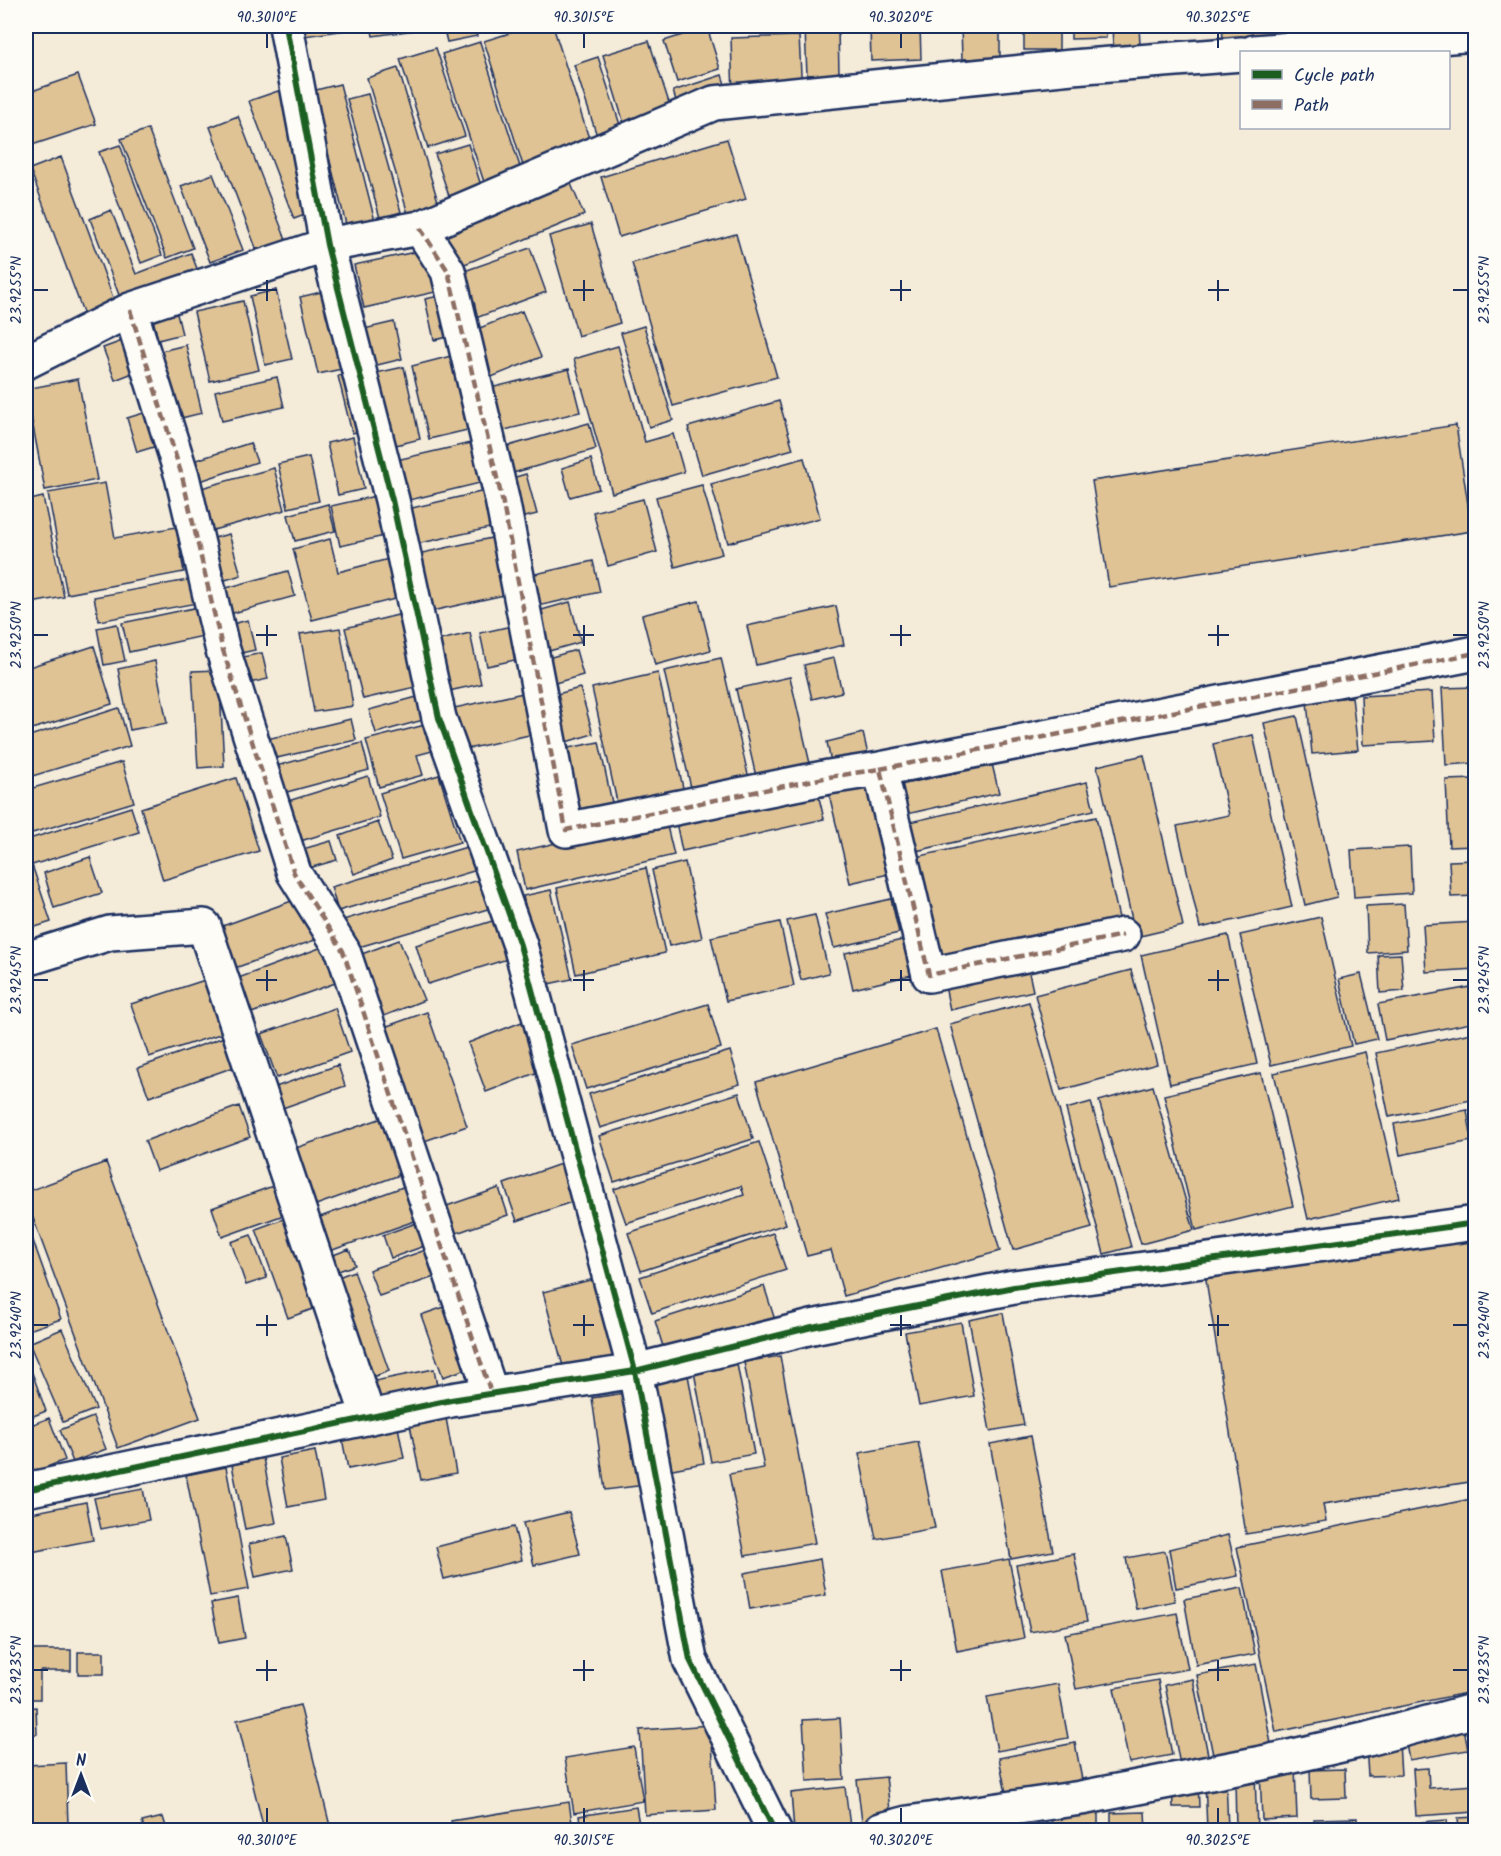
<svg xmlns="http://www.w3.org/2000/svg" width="1501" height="1856" viewBox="0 0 1501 1856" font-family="Kalam,sans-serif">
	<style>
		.building { fill: #e0c394; stroke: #1b2f5e; stroke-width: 1.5 }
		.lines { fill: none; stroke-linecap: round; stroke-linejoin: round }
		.minor-casing { stroke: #1b2f5e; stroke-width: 38 }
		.minor { stroke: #fdfcf7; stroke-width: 33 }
		.quiet { stroke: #8d6e63; stroke-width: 4.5; stroke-dasharray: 9 4.5; stroke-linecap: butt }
		.cycleway-casing { stroke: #fdfcf7; stroke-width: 10 }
		.cycleway { stroke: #1b5e20; stroke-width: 6 }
		.ticks { fill: none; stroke: #1b2f5e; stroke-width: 2 }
		.neatline { fill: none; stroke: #1b2f5e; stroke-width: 2 }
		.ticks-label { font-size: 15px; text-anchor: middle; fill: #1b2f5e }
	</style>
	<rect width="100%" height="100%" fill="#f4ebd9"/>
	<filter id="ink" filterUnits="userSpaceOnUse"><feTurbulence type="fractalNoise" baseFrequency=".0167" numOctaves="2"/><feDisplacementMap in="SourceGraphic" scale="12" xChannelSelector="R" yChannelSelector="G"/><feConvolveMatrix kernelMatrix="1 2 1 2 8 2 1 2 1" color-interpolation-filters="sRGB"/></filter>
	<g filter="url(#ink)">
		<path class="building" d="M302 26H354L355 29 304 36Z
			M371 26H422V29L373 36Z
			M443 26H475L477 36 447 42Z
			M533 26H553L593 151 525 172 484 41Z
			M870 26H920L921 59 871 61Z
			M961 26H1000V58L962 59Z
			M1024 26H1059V50H1024Z
			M1071 26H1106V38L1071 39Z
			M1112 26H1139L1140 45 1113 46Z
			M1222 26H1292L1293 36 1223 39Z
			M707 27 720 69 677 82 664 41Z
			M838 28 839 74 807 75 805 29Z
			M799 36 802 93 733 96 731 38Z
			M649 41 673 115 626 130 603 55Z
			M480 42 523 176 486 188 442 54Z
			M436 48 465 136 428 148 400 59Z
			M598 57 623 134 599 142 574 65Z
			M398 68 440 208 409 217 367 78Z
			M78 75 96 124 29 146 26 136V93Z
			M722 75 728 94 679 110 673 91Z
			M340 84 376 225 348 232 312 91Z
			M281 90 326 207 294 219 249 101Z
			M368 94 401 212 380 218 347 99Z
			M238 116 288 245 259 256 210 127Z
			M148 129 193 248 167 258 121 139Z
			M727 139 746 199 619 237 601 177Z
			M468 144 483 192 451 202 435 154Z
			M120 145 162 255 141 263 99 152Z
			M61 157 118 311 87 323 30 169Z
			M213 174 243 250 210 262 181 186Z
			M569 179 584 215 455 268 440 232Z
			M111 210 136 274 191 253 201 279 124 308 90 219Z
			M591 224 620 323 578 336 549 236Z
			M736 234 777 377 673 406 632 263Z
			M434 248 444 290 364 308 354 265Z
			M530 248 546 292 473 319 456 274Z
			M338 288 356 366 318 374 300 297Z
			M276 290 292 359 265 365 250 296Z
			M444 295 453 336 434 340 425 299Z
			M243 301 259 370 210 381 194 312Z
			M522 311 541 357 489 378 470 332Z
			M177 314 182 334 158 340 153 319Z
			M394 322 402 359 373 366 364 329Z
			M644 326 673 420 649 427 621 333Z
			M136 336 148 367 115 380 103 348Z
			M186 345 202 413 173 420 157 352Z
			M618 346 645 442 673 434 684 472 612 493 574 359Z
			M459 354 476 428 429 439 412 366Z
			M404 367 420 439 388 447 371 374Z
			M569 369 580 412 496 432 486 389Z
			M359 371 372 428 352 433 338 376Z
			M277 377 284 407 222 421 215 391Z
			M78 379 97 480 45 490 26 389Z
			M779 401 793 449 702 475 688 427Z
			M157 409 167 443 137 452 127 418Z
			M589 423 596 449 506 475 498 449Z
			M1456 425 1472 531 1109 587 1092 481Z
			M353 437 364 489 338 495 327 443Z
			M250 443 257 462 200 481 193 461Z
			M471 443 480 483 401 502 392 461Z
			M309 457 319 501 288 508 278 464Z
			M804 458 820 518 728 543 711 484Z
			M591 459 599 489 570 497 562 468Z
			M274 468 285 510 206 532 194 490Z
			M526 474 537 514 513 520 502 481Z
			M105 483 115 538 176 527 184 572 67 594 48 493Z
			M702 485 722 554 675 567 656 497Z
			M485 491 494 527 407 546 399 511Z
			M380 495 389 535 340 546 331 506Z
			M43 497 64 597 26 604V501Z
			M643 499 657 552 608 566 593 512Z
			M328 504 335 531 295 541 288 515Z
			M229 534 241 575 216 583 203 541Z
			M496 537 509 594 427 612 413 555Z
			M330 539 338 572 389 559 399 598 312 620 293 549Z
			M593 561 600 592 529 608 522 577Z
			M288 571 295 596 226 615 219 590Z
			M193 579 197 603 99 621 94 597Z
			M699 601 711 650 655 665 642 615Z
			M570 602 581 642 542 653 531 613Z
			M203 606 208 635 129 652 122 623Z
			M836 606 844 645 756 665 747 626Z
			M406 613 424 685 363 699 345 628Z
			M248 620 255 650 232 655 225 626Z
			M117 624 125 661 104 665 97 628Z
			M516 625 524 658 487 666 480 633Z
			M340 628 353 706 314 712 300 634Z
			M470 633 481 684 444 692 432 642Z
			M94 646 112 704 26 731V668Z
			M576 650 583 675 548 685 541 660Z
			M262 653 268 679 240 685 234 659Z
			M721 658 749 779 692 792 664 671Z
			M834 658 842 692 812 699 804 665Z
			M155 661 167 723 130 730 118 669Z
			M219 670 224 766 198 768 192 671Z
			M658 673 685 797 619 811 592 688Z
			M790 677 811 768 757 781 736 689Z
			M1476 687V763L1446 765 1442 688Z
			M580 688 593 734 559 744 546 697Z
			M528 692 538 733 454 752 445 710Z
			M1432 692 1435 741 1363 745 1361 696Z
			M428 694 434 717 376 733 369 710Z
			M1352 697 1358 750 1312 754 1307 701Z
			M119 708 130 746 26 778V737Z
			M1297 716 1337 897 1305 905 1264 723Z
			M351 719 356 740 272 759 267 739Z
			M429 724 436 750 417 755 423 775 379 787 366 740Z
			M863 733 869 759 832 768 827 742Z
			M1253 735 1292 907 1200 928 1177 826 1229 815 1213 744Z
			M599 742 614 812 573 820 558 750Z
			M362 743 369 770 283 793 276 766Z
			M1144 755 1183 926 1136 937 1097 766Z
			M122 762 134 802 26 835V790Z
			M992 764 999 793 898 816 892 787Z
			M439 775 460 842 401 859 380 793Z
			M368 776 380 817 297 842 285 802Z
			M236 778 259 851 163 880 141 808Z
			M1476 779V846L1449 847 1446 780Z
			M1087 782 1094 810 916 851 910 822Z
			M872 784 893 873 850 883 829 794Z
			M816 785 824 819 682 851 675 817Z
			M131 807 139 832 32 865 51 922 26 930V840Z
			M1096 817 1119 918 929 961 907 859Z
			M665 818 674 855 525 890 517 852Z
			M378 822 392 860 354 874 340 836Z
			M331 841 337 860 309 868 303 849Z
			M477 844 484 868 338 911 331 887Z
			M1410 847 1412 893 1354 897 1351 850Z
			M90 857 102 893 54 908 44 873Z
			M1476 860V896L1451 897 1449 861Z
			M685 862 702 938 669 946 652 870Z
			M646 868 665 953 576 974 557 888Z
			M489 877 498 906 352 949 343 920Z
			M551 890 572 979 543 985 523 896Z
			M300 898 315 940 232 969 217 928Z
			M891 899 899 933 834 948 825 914Z
			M1404 904 1407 950 1368 953 1366 906Z
			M815 915 829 973 801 980 787 921Z
			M505 917 517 956 428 984 416 945Z
			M1321 917 1351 1046 1271 1065 1240 935Z
			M780 922 794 986 726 1001 711 937Z
			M1476 922V969L1426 972 1423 925Z
			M1228 935 1257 1064 1170 1084 1141 955Z
			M911 938 920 973 853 989 845 953Z
			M399 940 424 1000 379 1018 354 957Z
			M328 945 341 981 246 1015 233 980Z
			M1401 954 1404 991 1380 993 1378 955Z
			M1028 968 1033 991 950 1010 945 986Z
			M1131 970 1157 1064 1061 1090 1035 995Z
			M1361 974 1377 1039 1354 1044 1339 979Z
			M205 980 223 1033 149 1057 131 1004Z
			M1476 986V1022L1385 1040 1378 1004Z
			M1029 1002 1092 1228 1013 1250 950 1024Z
			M708 1004 721 1048 586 1089 572 1045Z
			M335 1008 350 1052 277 1078 261 1034Z
			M427 1012 467 1126 416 1144 376 1030Z
			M527 1020 546 1069 486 1092 468 1043Z
			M936 1029 1000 1251 844 1296 831 1250 807 1256 756 1082Z
			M1476 1032V1099L1389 1117 1376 1053Z
			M224 1037 234 1067 149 1097 138 1068Z
			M730 1051 740 1084 600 1128 589 1094Z
			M1365 1052 1399 1198 1308 1219 1274 1073Z
			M338 1065 345 1086 274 1111 267 1090Z
			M1261 1073 1293 1206 1196 1230 1164 1095Z
			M1153 1086 1194 1230 1141 1244 1099 1101Z
			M739 1093 753 1139 614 1182 599 1136Z
			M1091 1102 1131 1247 1104 1254 1066 1109Z
			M239 1106 250 1137 156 1171 145 1141Z
			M1467 1110 1472 1141 1400 1155 1394 1124Z
			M391 1115 411 1171 313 1206 293 1149Z
			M759 1142 786 1224 641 1271 628 1233 744 1195 741 1186 626 1223 614 1189Z
			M569 1161 583 1198 517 1221 504 1184Z
			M106 1162 200 1418 118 1448 26 1199V1192Z
			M284 1182 295 1211 222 1237 212 1208Z
			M411 1184 423 1218 324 1253 312 1220Z
			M499 1188 508 1215 445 1237 435 1210Z
			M289 1217 321 1306 288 1318 256 1229Z
			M422 1221 430 1244 391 1258 383 1235Z
			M1476 1225V1481L1323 1504 1326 1521 1246 1534 1204 1267Z
			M773 1233 786 1270 652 1313 640 1277Z
			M31 1235 61 1319 26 1331V1237Z
			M251 1235 267 1278 246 1285 231 1242Z
			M437 1246 446 1273 379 1296 369 1270Z
			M349 1249 355 1265 333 1273 328 1257Z
			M354 1271 389 1371 364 1380 328 1281Z
			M602 1277 622 1356 564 1370 543 1292Z
			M764 1286 775 1320 666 1356 655 1321Z
			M453 1304 475 1366 443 1377 421 1315Z
			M1003 1313 1024 1425 990 1431 969 1320Z
			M961 1322 974 1396 919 1406 905 1332Z
			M62 1329 96 1409 63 1422 29 1343Z
			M780 1356 815 1543 745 1556 729 1474 764 1468 744 1362Z
			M737 1364 754 1454 711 1462 694 1372Z
			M434 1369 439 1398 371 1411 365 1383Z
			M31 1370 46 1411 26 1419V1372Z
			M688 1375 704 1463 662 1471 647 1382Z
			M631 1392 645 1485 605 1490 592 1398Z
			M93 1417 106 1449 73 1462 60 1430Z
			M49 1418 65 1460 26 1475V1427Z
			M446 1418 456 1473 421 1480 410 1425Z
			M397 1422 404 1458 348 1469 341 1433Z
			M1031 1436 1053 1551 1011 1559 990 1444Z
			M918 1442 935 1528 876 1539 859 1453Z
			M315 1451 324 1500 288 1507 279 1458Z
			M263 1458 276 1523 245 1529 232 1465Z
			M226 1467 249 1589 210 1596 186 1475Z
			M143 1489 149 1520 101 1529 94 1498Z
			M1476 1498V1691L1276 1732 1237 1547Z
			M86 1502 93 1540 26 1553V1514Z
			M569 1512 580 1554 534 1565 523 1523Z
			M514 1527 522 1560 444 1579 436 1547Z
			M1228 1535 1238 1576 1176 1588 1169 1549Z
			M286 1536 293 1569 255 1577 249 1544Z
			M1165 1551 1175 1601 1136 1609 1126 1558Z
			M1074 1554 1087 1622 1030 1632 1016 1565Z
			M820 1559 826 1595 750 1609 744 1573Z
			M1009 1559 1024 1638 957 1651 942 1571Z
			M1242 1588 1255 1654 1196 1665 1184 1599Z
			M238 1598 245 1638 219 1643 211 1603Z
			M1177 1613 1188 1669 1076 1689 1065 1634Z
			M26 1650H71V1671H40V1699H26Z
			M78 1652H104V1674H78Z
			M1256 1664 1272 1749 1214 1760 1197 1675Z
			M1193 1679 1209 1760 1180 1765 1165 1685Z
			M1158 1680 1172 1755 1129 1763 1114 1688Z
			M1058 1684 1068 1738 997 1751 987 1697Z
			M300 1705 331 1830H264L237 1720Z
			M36 1707 37 1734 26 1735V1708Z
			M840 1718 844 1779 807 1781 803 1720Z
			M1463 1723 1468 1750 1409 1760 1404 1734Z
			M711 1725 716 1810 645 1815 640 1730Z
			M1075 1743 1083 1785 1007 1798 999 1758Z
			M1399 1743 1401 1775 1368 1776 1366 1744Z
			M634 1747 643 1801 574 1813 565 1758Z
			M66 1763 68 1825 31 1827 28 1765Z
			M1295 1768 1297 1818 1262 1820 1260 1769Z
			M1428 1768 1429 1788 1476 1785V1812L1416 1816 1413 1769Z
			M1345 1769 1346 1798 1311 1799 1310 1770Z
			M1255 1775 1257 1830H1236L1235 1776Z
			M886 1777 891 1818 862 1822 857 1780Z
			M1226 1778 1228 1830H1207L1205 1779Z
			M1198 1782 1199 1807H1173L1172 1783Z
			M845 1787 850 1827 794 1830 791 1793Z
			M569 1802 573 1830H452L451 1821Z
			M636 1807 640 1830H581L579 1816Z
			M1098 1809V1830H1052L1051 1811Z
			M1145 1812 1146 1830H1111V1813Z
			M163 1817 167 1830H145L142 1822Z
			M1476 1817V1830H1459L1458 1818Z
			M1357 1818V1830H1315L1314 1819Z
			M1447 1820 1448 1830H1422V1822Z
			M1046 1822V1830H986V1824Z
			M1308 1826V1830H1269V1827Z
			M1415 1827V1830H1366V1829Z"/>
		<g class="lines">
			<defs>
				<path id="minor" d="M286 26 327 245 392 500 439 718 520 945 635 1371 690 1660 774 1830
					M1254 52 1476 34
					M420 228 448 271 502 499 566 830 829 777 880 769 929 975 1123 935
					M130 310 182 476 222 647 294 873 343 951 491 1393
					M26 362 130 310 327 245 420 228 714 103 1072 67 1242 54
					M880 769 1476 653
					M26 959 110 933 204 926 368 1416
					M26 1490 451 1400 635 1371 812 1327 1014 1287 1476 1223
					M881 1830 908 1823 1081 1798 1267 1762 1368 1739 1476 1710"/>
			</defs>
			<use href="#minor" class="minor-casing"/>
			<use href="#minor" class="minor"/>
			<path class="quiet" d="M420 228 448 271 502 499 566 830 829 777 880 769 929 975 1123 935
				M130 310 182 476 222 647 294 873 343 951 491 1393
				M880 769 1476 653"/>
			<defs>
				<path id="cycleway" d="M286 26 327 245 392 500 439 718 520 945 635 1371 690 1660 774 1830
					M26 1490 451 1400 635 1371 812 1327 1014 1287 1476 1223"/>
			</defs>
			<use href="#cycleway" class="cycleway-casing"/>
			<use href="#cycleway" class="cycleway"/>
		</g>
	</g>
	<path class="ticks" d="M267 33V48M584 33V48M901 33V48M1218 33V48M267 280V301M584 280V301M901 280V301M1218 280V301M33 290H48M256 290H277M573 290H594M890 290H911M1208 290H1229M1453 290H1468M267 625V646M584 625V646M901 625V646M1218 625V646M33 635H48M256 635H277M573 635H594M890 635H911M1208 635H1229M1453 635H1468M267 970V991M584 970V991M901 970V991M1218 970V991M33 980H48M256 980H277M573 980H594M890 980H911M1208 980H1229M1453 980H1468M267 1315V1336M584 1315V1336M901 1315V1336M1218 1315V1336M33 1325H48M256 1325H277M573 1325H594M890 1325H911M1208 1325H1229M1453 1325H1468M267 1660V1681M584 1660V1681M901 1660V1681M1218 1660V1681M33 1670H48M256 1670H277M573 1670H594M890 1670H911M1208 1670H1229M1453 1670H1468M267 1808V1823M584 1808V1823M901 1808V1823M1218 1808V1823"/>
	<rect width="1501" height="1856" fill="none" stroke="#fdfcf7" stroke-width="66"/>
	<rect x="1240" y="51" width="210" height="78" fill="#fdfcf7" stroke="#a3aaba" stroke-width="1.5"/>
	<rect x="1252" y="70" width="30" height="9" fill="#1b5e20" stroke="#a3aaba" stroke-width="1.5"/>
	<text x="1294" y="81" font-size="18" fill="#1b2f5e">Cycle path</text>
	<rect x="1252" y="100" width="30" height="9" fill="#8d6e63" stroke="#a3aaba" stroke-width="1.5"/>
	<text x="1294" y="111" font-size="18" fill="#1b2f5e">Path</text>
	<g transform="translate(81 1775)" stroke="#fdfcf7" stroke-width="4.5" paint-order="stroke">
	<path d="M0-4.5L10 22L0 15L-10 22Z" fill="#1b2f5e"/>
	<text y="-9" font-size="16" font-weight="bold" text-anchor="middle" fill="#1b2f5e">N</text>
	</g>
	<rect x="33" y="33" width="1435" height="1790" class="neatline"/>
	<g class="ticks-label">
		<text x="267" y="22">90.3010°E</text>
		<text x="584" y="22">90.3015°E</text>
		<text x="901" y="22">90.3020°E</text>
		<text x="1218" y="22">90.3025°E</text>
		<text transform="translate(16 290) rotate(-90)" y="5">23.9255°N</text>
		<text transform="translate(1484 290) rotate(-90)" y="5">23.9255°N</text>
		<text transform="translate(16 635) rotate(-90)" y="5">23.9250°N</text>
		<text transform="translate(1484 635) rotate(-90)" y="5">23.9250°N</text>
		<text transform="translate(16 980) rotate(-90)" y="5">23.9245°N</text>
		<text transform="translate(1484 980) rotate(-90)" y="5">23.9245°N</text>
		<text transform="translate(16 1325) rotate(-90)" y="5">23.9240°N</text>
		<text transform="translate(1484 1325) rotate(-90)" y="5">23.9240°N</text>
		<text transform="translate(16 1670) rotate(-90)" y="5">23.9235°N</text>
		<text transform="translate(1484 1670) rotate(-90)" y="5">23.9235°N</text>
		<text x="267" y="1845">90.3010°E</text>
		<text x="584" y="1845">90.3015°E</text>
		<text x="901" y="1845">90.3020°E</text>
		<text x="1218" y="1845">90.3025°E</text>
	</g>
</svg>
